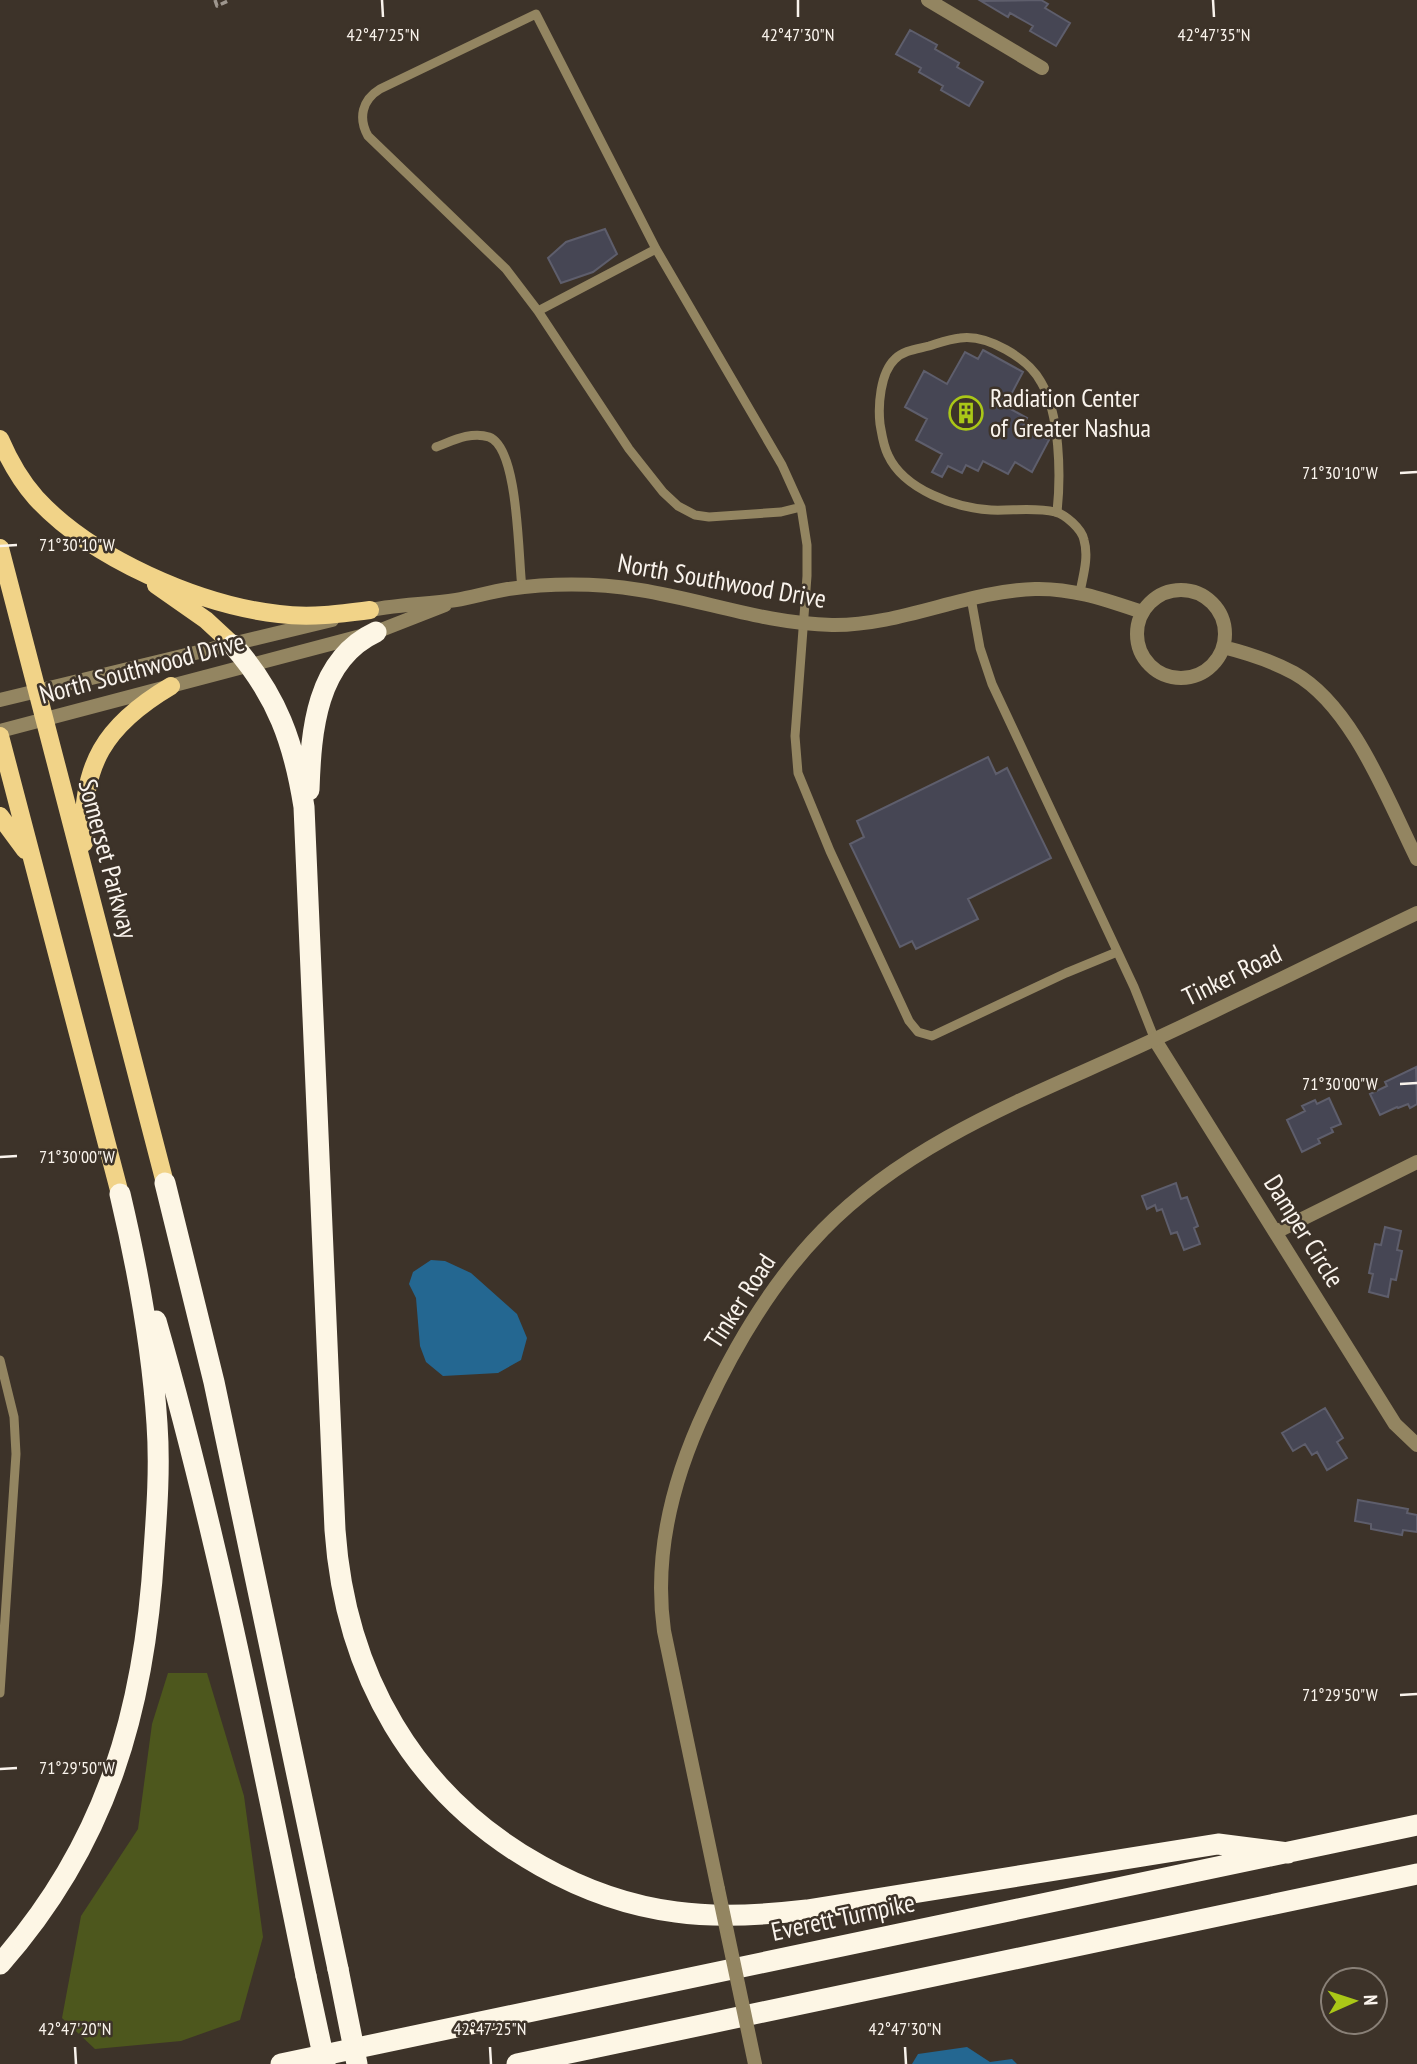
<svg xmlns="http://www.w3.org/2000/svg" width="1417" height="2064" viewBox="0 0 1417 2064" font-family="'PT Sans Narrow',sans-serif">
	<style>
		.green { fill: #4d571d }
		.water { fill: #246791 }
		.building { fill: #464654; stroke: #5e5e6c; stroke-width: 2 }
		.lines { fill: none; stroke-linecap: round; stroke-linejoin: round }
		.path { stroke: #9e968e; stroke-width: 3.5; stroke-dasharray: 7 3.5; stroke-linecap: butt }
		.service { stroke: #938561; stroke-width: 9 }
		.minor { stroke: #938561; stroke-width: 14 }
		.tertiary { stroke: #938561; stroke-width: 14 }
		.primary { stroke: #f1d388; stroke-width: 18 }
		.motorway { stroke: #fdf6e5; stroke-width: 21 }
		.tertiary-bridge { stroke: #938561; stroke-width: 14 }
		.motorway-bridge { stroke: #fdf6e5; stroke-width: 21 }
		.ticks { fill: none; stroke: #faf4ed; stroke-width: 2.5 }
		.labels { text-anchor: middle; stroke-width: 5; stroke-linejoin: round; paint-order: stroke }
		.poi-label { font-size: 26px; fill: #faf4ed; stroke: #3d3329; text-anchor: start }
		.street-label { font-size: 26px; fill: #faf4ed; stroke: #3d3329 }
		.ticks-label { font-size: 18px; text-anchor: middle; fill: #faf4ed; stroke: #3d3329; stroke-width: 5; stroke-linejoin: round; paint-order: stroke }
	</style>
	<rect width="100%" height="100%" fill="#3d3329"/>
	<path class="green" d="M168 1673H207L244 1796 263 1937 240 2020 181 2041 95 2049 62 2018 81 1916 138 1829 152 1724Z"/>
	<path class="water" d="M431 1260 445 1261 471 1273 517 1314 527 1338 521 1360 498 1373 443 1376 426 1362 420 1346 416 1298 409 1284 413 1272Z
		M967 2047 990 2062 1012 2059 1017 2064H912L918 2054Z"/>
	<path class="building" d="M1041 0 1048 4 1045 8 1070 23 1056 46 1030 31 1033 26 1026 22 1010 13 1008 17 981 1Z
		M910 30 937 45 935 49 959 63 957 67 983 82 969 106 941 90 943 86 919 72 921 68 896 54Z
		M605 229 617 254 593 272 561 283 548 258 566 242Z
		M983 350 1023 372 1005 406 1027 418 1023 426 1049 440 1032 472 1015 462 1008 474 983 461 978 471 966 465 962 473 948 466 942 477 932 472 942 454 916 440 927 419 905 407 924 371 947 384 965 352 978 359Z
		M988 757 996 774 1007 768 1051 858 968 899 978 919 916 949 912 941 900 947 850 844 864 837 857 821Z
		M1416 1067 1417 1104 1410 1108 1408 1104 1398 1108 1397 1107 1380 1115 1370 1094 1387 1086 1385 1082Z
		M1329 1098 1341 1124 1331 1128 1333 1132 1318 1139 1320 1143 1302 1152 1287 1120 1305 1111 1302 1106 1315 1100 1317 1104Z
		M1176 1183 1181 1199 1187 1197 1198 1226 1194 1228 1200 1244 1184 1250 1177 1232 1171 1234 1162 1209 1157 1211 1155 1205 1147 1209 1142 1196Z
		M1385 1227 1401 1231 1397 1250 1402 1251 1396 1280 1391 1279 1388 1297 1369 1292 1373 1274 1369 1273 1375 1244 1381 1245Z
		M1325 1408 1343 1438 1337 1442 1347 1458 1327 1470 1317 1452 1312 1455 1305 1444 1293 1451 1282 1433Z
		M1358 1500 1408 1509 1407 1513 1417 1515V1532L1403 1530 1402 1535 1371 1529V1524L1355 1521Z"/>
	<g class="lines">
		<path class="path" d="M215 0 217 6 230 0"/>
		<path class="service" d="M538 311 656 249
			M436 447C452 441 471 431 489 437 519 448 518 557 522 588
			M801 507 781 512 709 517 695 515 678 506 663 492 629 449 538 311 506 269 368 136C358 118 362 100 380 89L536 14 656 249 782 465 801 507 807 545V576L795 736 798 773 830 851 909 1021 918 1032 932 1036 1066 973 1117 952
			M1057 512C1061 475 1060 414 1041 382 1028 358 987 334 960 338 950 339 939 343 929 346 918 349 904 350 895 359 880 373 878 406 880 424 882 435 883 445 888 455 904 490 956 508 991 510 1011 511 1035 507 1055 512 1065 514 1082 529 1084 540 1089 557 1083 576 1080 592
			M971 598 980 648 992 684 1134 987 1155 1040
			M0 1360 14 1417 16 1454 0 1693"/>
		<path class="minor" d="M928 0 1042 68
			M1137 634a44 44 0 1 1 88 0a44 44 0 1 1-88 0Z
			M362 612C393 604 424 605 456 600 473 597 490 592 508 589 552 583 596 583 640 590 704 600 766 624 832 625 901 626 966 591 1035 589 1073 588 1106 600 1142 612
			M1223 647C1247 653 1272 661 1294 673 1353 706 1388 801 1417 859
			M0 700 332 620
			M0 731 376 632 445 605
			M1155 1040 1395 1424 1417 1445
			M1276 1232 1417 1162"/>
		<path class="tertiary" d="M718 1889 664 1631C653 1553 673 1478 706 1408 736 1343 773 1281 823 1230 912 1138 1040 1093 1153 1040 1242 999 1329 955 1417 913"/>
		<path class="primary" d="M0 439C9 460 21 481 36 498 91 558 199 605 279 614 310 618 340 614 370 610
			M0 548 165 1183
			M156 585 206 620 233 645
			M0 736 120 1194
			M0 816 25 850
			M84 843C80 765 105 725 171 686"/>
		<path class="motorway" d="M233 645C277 695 294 743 304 807L335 1530C345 1673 413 1795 541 1866 582 1889 629 1906 676 1912 719 1918 764 1915 807 1910L1218 1844 1288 1853
			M309 790C311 731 316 660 376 632
			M165 1183 214 1382 338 1969
			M156 1321C218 1537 261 1757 306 1976
			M0 1964C107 1843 145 1709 154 1551 157 1509 160 1466 157 1424 152 1347 138 1270 120 1194
			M281 2064 1417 1825
			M517 2064 1417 1874"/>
		<path class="tertiary-bridge" d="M718 1889 755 2064"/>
		<path class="motorway-bridge" d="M338 1969 357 2064
			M306 1976 325 2064"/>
	</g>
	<path class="ticks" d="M382 0 383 17M798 0V17M1213 0 1214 17M1400 473 1417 472M0 546 17 545M1400 1084 1417 1083M0 1157 17 1156M1400 1695 1417 1694M0 1769 17 1768M75 2047 76 2064M490 2047 491 2064M905 2047 906 2064"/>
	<defs>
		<symbol id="building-ring" viewBox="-11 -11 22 22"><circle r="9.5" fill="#3d3329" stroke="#aac717" stroke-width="1.5"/><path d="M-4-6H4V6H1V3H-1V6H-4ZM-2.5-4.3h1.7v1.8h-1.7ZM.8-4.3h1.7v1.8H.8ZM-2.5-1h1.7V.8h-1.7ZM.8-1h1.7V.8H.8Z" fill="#aac717"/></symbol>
	</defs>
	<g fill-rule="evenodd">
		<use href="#building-ring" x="947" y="394" width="38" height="38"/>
	</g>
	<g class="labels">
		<g class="poi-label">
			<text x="990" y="407">Radiation Center<tspan x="990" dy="30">of Greater Nashua</tspan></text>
		</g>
		<g class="street-label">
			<text transform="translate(722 581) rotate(10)" y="9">North Southwood Drive</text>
			<text transform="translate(142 668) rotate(-15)" y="9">North Southwood Drive</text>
			<text transform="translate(108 859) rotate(75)" y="9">Somerset Parkway</text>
			<text transform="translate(1232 975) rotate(-26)" y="9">Tinker Road</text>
			<text transform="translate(1304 1231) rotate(58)" y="9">Damper Circle</text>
			<text transform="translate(740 1301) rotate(-57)" y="9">Tinker Road</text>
			<text transform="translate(843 1917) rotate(-12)" y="9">Everett Turnpike</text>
		</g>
	</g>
	<g class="ticks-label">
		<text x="383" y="41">42°47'25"N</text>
		<text x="798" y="41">42°47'30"N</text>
		<text x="1214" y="41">42°47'35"N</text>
		<text x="1340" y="479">71°30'10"W</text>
		<text x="77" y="551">71°30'10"W</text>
		<text x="1340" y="1090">71°30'00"W</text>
		<text x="77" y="1163">71°30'00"W</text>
		<text x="1340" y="1701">71°29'50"W</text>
		<text x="77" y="1774">71°29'50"W</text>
		<text x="75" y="2035">42°47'20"N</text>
		<text x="490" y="2035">42°47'25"N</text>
		<text x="905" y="2035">42°47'30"N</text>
	</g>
	<g transform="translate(1354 2001) rotate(87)"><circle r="33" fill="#3d3329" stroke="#898077" stroke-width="2"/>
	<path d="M0-5L12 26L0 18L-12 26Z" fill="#aac717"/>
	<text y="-10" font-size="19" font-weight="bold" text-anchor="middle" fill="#faf4ed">N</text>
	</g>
</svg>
